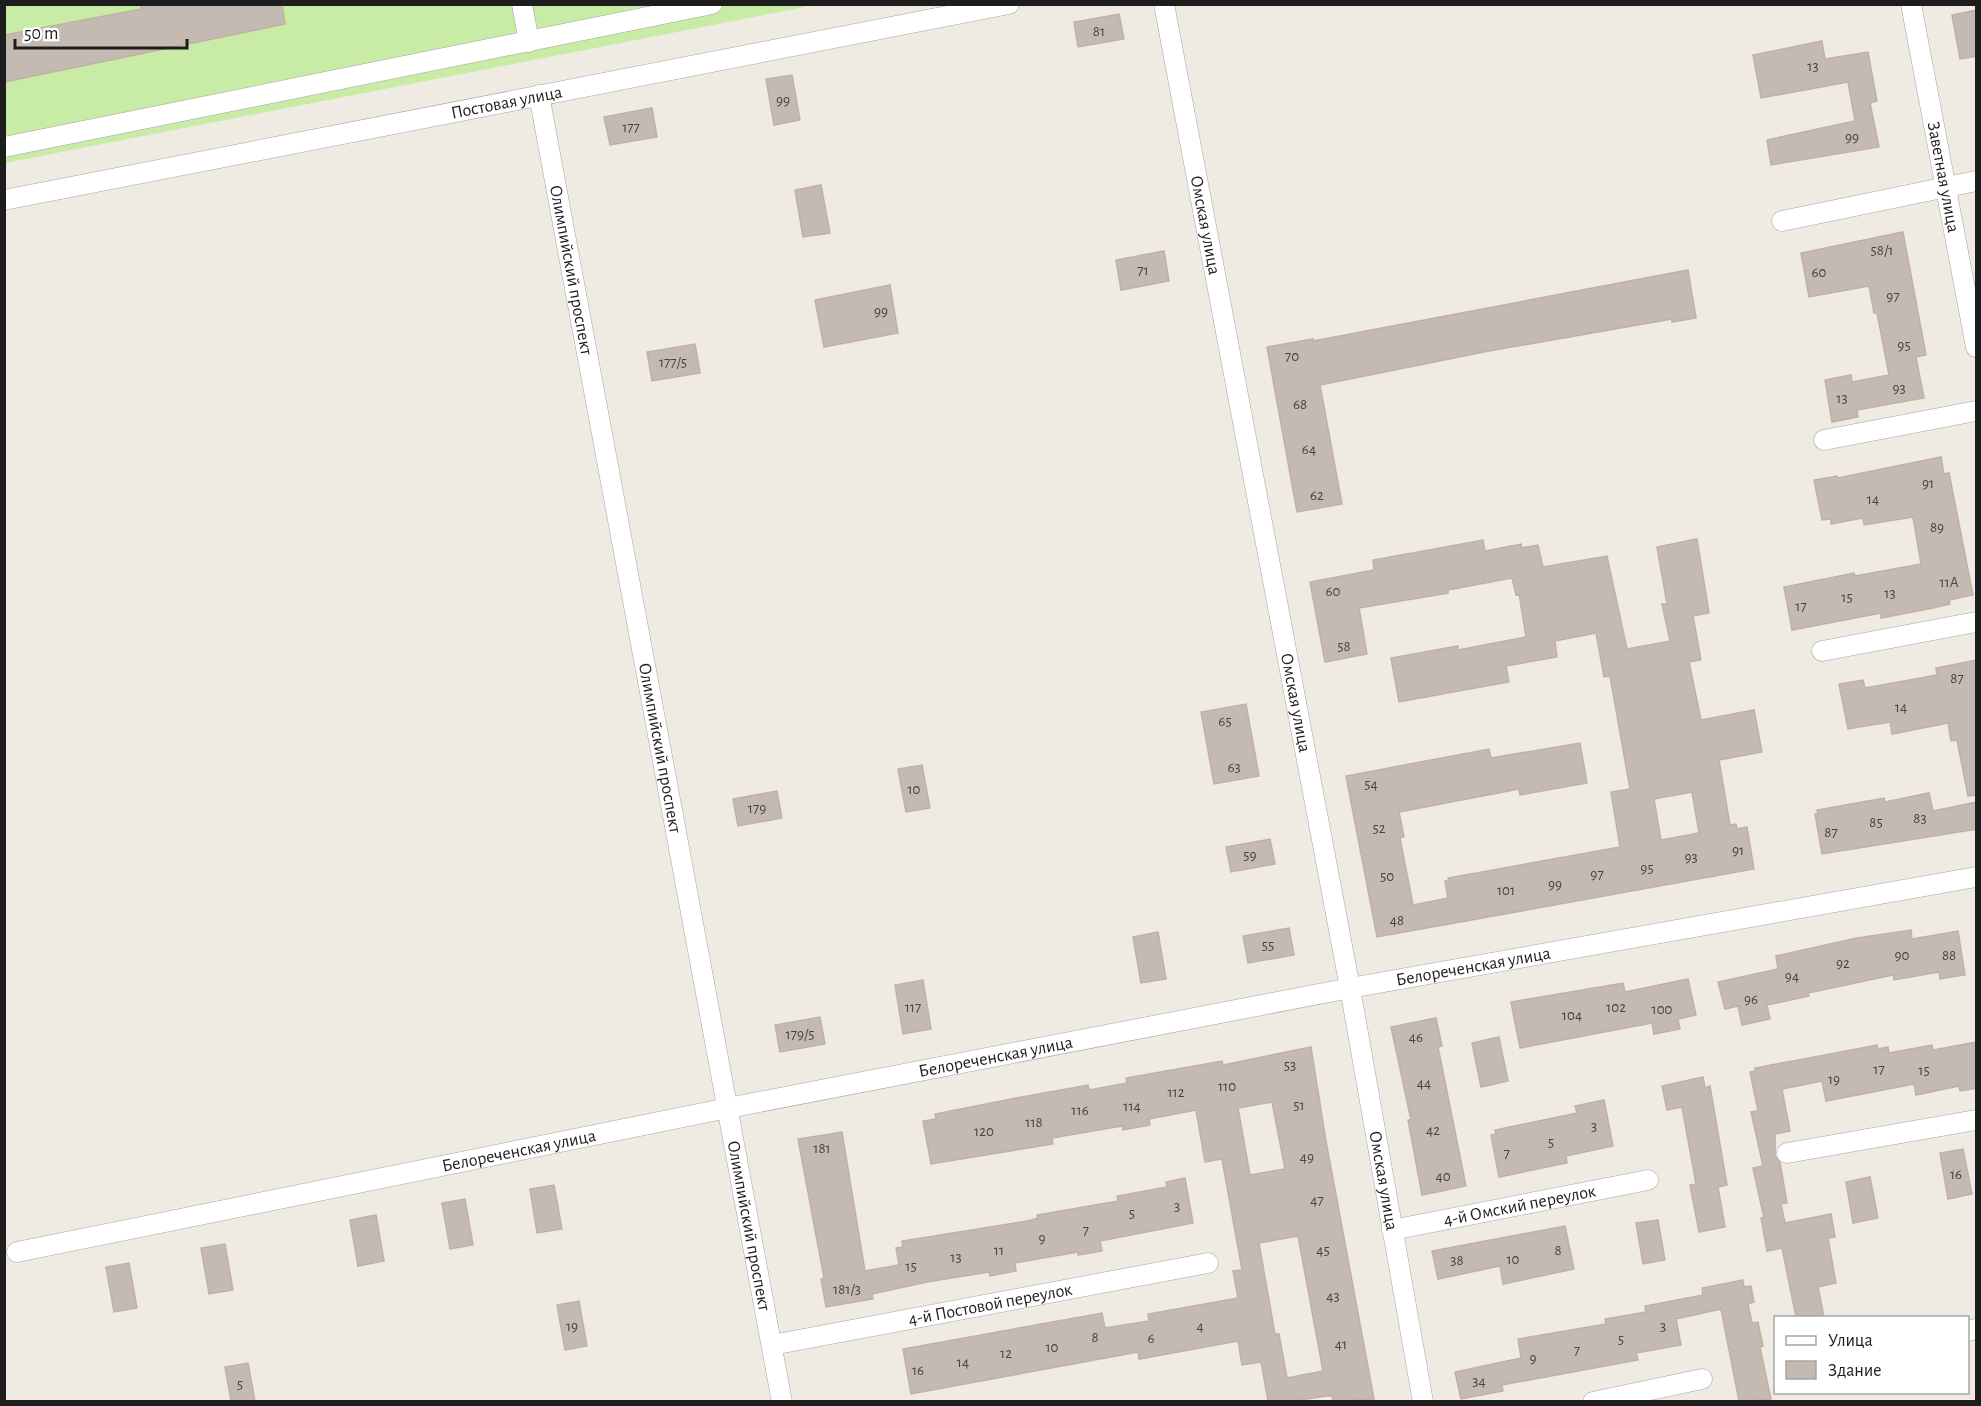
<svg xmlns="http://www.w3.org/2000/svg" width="1981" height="1406" viewBox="0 0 1981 1406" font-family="'Alegreya Sans',sans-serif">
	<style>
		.grass { fill: #c8eba6 }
		.building { fill: #c4bab2; stroke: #c1b1a5; stroke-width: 1.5; fill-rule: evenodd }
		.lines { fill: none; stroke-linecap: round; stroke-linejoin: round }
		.street-casing { stroke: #a4a4a4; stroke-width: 21 }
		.street { stroke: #fff; stroke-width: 20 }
		.labels { text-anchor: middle; stroke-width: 4.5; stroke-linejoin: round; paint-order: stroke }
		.number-label { font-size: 15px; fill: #474442 }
		.street-label { font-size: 18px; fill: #1d1d1d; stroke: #fff }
	</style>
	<rect width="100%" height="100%" fill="#efebe3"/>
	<path class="grass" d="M5 5H815L5 163Z"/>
	<path class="building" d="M150 4H282L285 24 4 82V35L141 9V6Z
		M1977 10V56L1960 59 1952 15Z
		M1119 14 1124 39 1078 47 1074 22Z
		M1822 41 1825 59 1868 52 1877 101 1870 103 1879 147 1771 165 1767 140 1855 121 1848 82 1761 98 1753 55Z
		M792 75 800 120 774 125 766 79Z
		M652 108 657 137 610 145 604 117Z
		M821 185 830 233 803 237 795 190Z
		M1903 232 1926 355 1916 357 1924 398 1857 410 1858 417 1832 422 1825 380 1851 375 1852 382 1889 375 1877 313H1874L1869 286 1809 297 1801 253Z
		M1164 251 1169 281 1121 290 1116 260Z
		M1688 270 1696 318 1672 322V319L1489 351 1320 385 1342 504 1297 512 1267 347 1313 339V341Z
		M890 285 898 333 824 347 815 300Z
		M695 344 700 373 652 381 647 352Z
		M1941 457 1944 474 1949 473 1973 595 1949 600 1950 604 1933 608 1881 618V613L1792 630 1784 587 1854 573 1855 576 1921 564 1913 517 1864 525 1863 518 1831 524V519L1822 520 1814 480 1837 476 1838 478Z
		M1697 539 1709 613 1693 616 1701 660 1689 662 1701 720 1754 710 1762 752 1719 760 1730 825 1736 824 1737 829 1747 827 1754 869 1377 937 1346 776 1489 749 1491 758 1580 743 1587 783 1520 795 1519 789 1399 812 1404 837 1400 838 1413 905 1448 898 1445 881H1449L1448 878 1620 847 1611 792 1630 789 1610 676 1604 677 1596 633 1555 641 1557 657 1506 666 1509 682 1399 702 1391 658 1458 646V650L1526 637 1519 594 1516 595 1512 578 1448 590V593L1359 608 1367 654 1325 662 1310 582 1374 570 1373 560 1483 540 1485 551 1521 544 1522 548 1538 545 1543 567 1607 556 1627 649 1670 641 1662 604H1667L1657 547ZM1692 792 1699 833 1661 840 1654 799Z
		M1977 660V795L1968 796 1957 740 1951 741 1948 723 1892 734 1890 722 1848 729 1839 684 1863 680 1865 688 1937 675 1936 668Z
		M1246 704 1259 776 1214 784 1201 712Z
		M922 765 930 808 906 812 898 769Z
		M777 791 782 818 738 826 733 799Z
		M1929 793 1933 811 1977 802V829L1822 854 1815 814H1818L1817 810 1884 798 1885 802Z
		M1270 839 1275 864 1231 872 1226 847Z
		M1289 928 1294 955 1248 963 1243 936Z
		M1911 930 1912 939 1958 931 1965 975 1940 979 1939 972 1894 980 1893 975 1808 993 1809 996 1767 1005 1770 1019 1742 1025 1738 1006 1725 1009 1718 982 1778 969 1776 956 1857 938Z
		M1158 932 1166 979 1141 983 1133 937Z
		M1688 979 1696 1015 1678 1019 1680 1029 1654 1034 1652 1023 1520 1048 1511 1002 1623 983 1625 992Z
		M923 980 931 1029 903 1034 895 985Z
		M820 1017 825 1044 780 1052 775 1025Z
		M1436 1018 1442 1046 1438 1047 1466 1186 1422 1195 1408 1120H1411L1391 1027Z
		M1499 1037 1508 1081 1481 1087 1472 1043Z
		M1977 1042V1088L1960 1091 1959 1086 1916 1095 1914 1084 1826 1101 1822 1081 1782 1089 1790 1131 1775 1134V1156L1780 1162 1787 1203 1781 1204 1785 1223 1831 1214 1835 1237 1828 1238 1836 1283 1818 1287 1824 1317H1796L1782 1248 1767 1251 1761 1218H1764L1753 1168 1763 1166 1751 1112 1758 1111 1750 1072 1755 1071V1068L1877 1045 1878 1049 1888 1047 1889 1053 1932 1045 1933 1050Z
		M1311 1047 1326 1141 1374 1399 1333 1401 1332 1396H1327L1293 1401H1268L1261 1362 1242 1365 1238 1341 1139 1359 1138 1352 911 1394 903 1349 1102 1313 1105 1328 1149 1321 1148 1314 1238 1298 1233 1271 1242 1270 1222 1159 1205 1162 1196 1110 1149 1119 1150 1125 1123 1130 1122 1126 1052 1138 1053 1144 931 1164 923 1121 936 1119 935 1114 1016 1098 1088 1085 1089 1090 1127 1083 1126 1078 1222 1061 1223 1065ZM1272 1102 1285 1169 1250 1175 1238 1108ZM1298 1236 1323 1371 1287 1378 1279 1334H1275L1259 1243Z
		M1703 1077 1705 1088 1710 1086 1727 1185 1718 1187 1725 1227 1699 1232 1690 1185 1696 1184 1682 1107 1667 1110 1662 1086Z
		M1604 1100 1613 1146 1566 1156 1567 1163 1499 1177 1491 1135 1496 1134 1495 1130 1577 1113 1575 1106Z
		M842 1132 865 1271 899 1265 896 1248 903 1247 902 1241 1027 1221 1038 1218 1037 1215 1118 1201 1117 1196 1167 1187 1166 1182 1185 1178 1193 1223 1100 1241 1102 1251 1078 1255V1252L1015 1263 1016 1271 990 1276 989 1272 927 1282 872 1294 873 1299 826 1307 821 1279 824 1278 798 1139Z
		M1963 1149 1972 1194 1948 1199 1940 1153Z
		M1870 1177 1878 1218 1853 1223 1846 1182Z
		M554 1185 562 1229 537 1233 530 1189Z
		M465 1199 473 1245 450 1249 442 1203Z
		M376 1215 384 1261 358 1266 350 1220Z
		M1658 1220 1665 1260 1643 1264 1636 1223Z
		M1565 1226 1574 1269 1503 1284 1500 1266 1438 1279 1432 1251Z
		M225 1244 233 1290 209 1294 201 1248Z
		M129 1263 137 1308 114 1312 106 1267Z
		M1743 1280 1744 1287 1751 1286 1754 1302 1748 1304 1752 1323 1758 1322 1763 1346 1760 1347 1771 1399 1739 1401 1721 1309 1676 1319 1681 1345 1636 1353 1638 1360 1502 1385 1503 1391 1461 1399 1455 1372 1521 1358 1518 1339 1606 1324 1605 1319 1646 1312 1645 1306 1703 1295 1702 1288Z
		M579 1301 587 1346 565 1350 557 1305Z
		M248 1363 255 1401H231L225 1367Z"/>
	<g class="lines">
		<defs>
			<g id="street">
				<path d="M522 4 529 42"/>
				<path id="s1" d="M1164 4 1350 988 1423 1402"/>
				<path id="s2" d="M1911 4 1976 347"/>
				<path id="s3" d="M539 95 782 1402"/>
				<path d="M4 147 712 4"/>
				<path id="s4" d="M4 200 1009 4"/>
				<path d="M1782 221 1976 181"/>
				<path d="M1824 440 1976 411"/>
				<path d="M1822 651 1976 622"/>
				<path d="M1787 1153 1976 1120"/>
				<path id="s5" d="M1392 1230 1648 1180"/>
				<path id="s6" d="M17 1252 728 1108 1350 988 1976 877"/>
				<path d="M1968 1331 1976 1329"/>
				<path id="s7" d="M772 1345 1208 1263"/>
				<path d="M1593 1402 1702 1379"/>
			</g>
		</defs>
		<use href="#street" class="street-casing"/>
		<use href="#street" class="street"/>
	</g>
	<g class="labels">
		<g class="number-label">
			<text x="1099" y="36">81</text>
			<text x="1813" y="71">13</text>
			<text x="783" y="105">99</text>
			<text x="631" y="132">177</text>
			<text x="1852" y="142">99</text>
			<text x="1882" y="255">58/1</text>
			<text x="1143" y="275">71</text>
			<text x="1819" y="277">60</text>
			<text x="1893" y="301">97</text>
			<text x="881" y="316">99</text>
			<text x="1904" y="350">95</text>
			<text x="1292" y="361">70</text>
			<text x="673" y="367">177/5</text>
			<text x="1899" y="393">93</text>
			<text x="1842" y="403">13</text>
			<text x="1300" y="409">68</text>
			<text x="1309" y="454">64</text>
			<text x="1928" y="488">91</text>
			<text x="1317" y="500">62</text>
			<text x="1873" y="504">14</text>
			<text x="1937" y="532">89</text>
			<text x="1949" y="587">11А</text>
			<text x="1333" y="596">60</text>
			<text x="1890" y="598">13</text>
			<text x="1847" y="602">15</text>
			<text x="1801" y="611">17</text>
			<text x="1344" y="651">58</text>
			<text x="1957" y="683">87</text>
			<text x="1901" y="712">14</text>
			<text x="1225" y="726">65</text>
			<text x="1234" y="772">63</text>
			<text x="1371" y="789">54</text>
			<text x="914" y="794">10</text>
			<text x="757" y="813">179</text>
			<text x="1920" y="823">83</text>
			<text x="1876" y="827">85</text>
			<text x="1379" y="833">52</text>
			<text x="1831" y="837">87</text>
			<text x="1738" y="855">91</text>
			<text x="1250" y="860">59</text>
			<text x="1691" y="862">93</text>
			<text x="1647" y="873">95</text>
			<text x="1597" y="879">97</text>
			<text x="1387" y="881">50</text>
			<text x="1555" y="889">99</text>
			<text x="1506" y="895">101</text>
			<text x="1397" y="925">48</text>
			<text x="1268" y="950">55</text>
			<text x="1902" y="960">90</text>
			<text x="1949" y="960">88</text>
			<text x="1843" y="968">92</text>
			<text x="1792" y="981">94</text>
			<text x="1751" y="1004">96</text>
			<text x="913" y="1012">117</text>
			<text x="1616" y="1012">102</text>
			<text x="1662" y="1014">100</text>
			<text x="1572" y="1020">104</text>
			<text x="800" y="1039">179/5</text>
			<text x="1416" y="1042">46</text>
			<text x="1290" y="1070">53</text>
			<text x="1879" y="1074">17</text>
			<text x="1924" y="1075">15</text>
			<text x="1834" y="1084">19</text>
			<text x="1424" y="1088">44</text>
			<text x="1227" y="1091">110</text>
			<text x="1176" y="1097">112</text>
			<text x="1299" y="1110">51</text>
			<text x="1132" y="1111">114</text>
			<text x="1080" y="1115">116</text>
			<text x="1034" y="1127">118</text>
			<text x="1594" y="1131">3</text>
			<text x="1433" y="1135">42</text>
			<text x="984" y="1136">120</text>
			<text x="1551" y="1147">5</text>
			<text x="822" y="1153">181</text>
			<text x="1507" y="1158">7</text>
			<text x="1307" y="1162">49</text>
			<text x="1956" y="1179">16</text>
			<text x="1443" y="1181">40</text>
			<text x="1317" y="1205">47</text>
			<text x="1177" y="1211">3</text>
			<text x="1132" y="1218">5</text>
			<text x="1086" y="1235">7</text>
			<text x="1042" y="1243">9</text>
			<text x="999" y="1255">11</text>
			<text x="1323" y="1255">45</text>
			<text x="1558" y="1255">8</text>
			<text x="956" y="1262">13</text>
			<text x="1513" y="1264">10</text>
			<text x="1457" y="1265">38</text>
			<text x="911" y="1271">15</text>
			<text x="847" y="1294">181/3</text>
			<text x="1333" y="1301">43</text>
			<text x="572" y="1331">19</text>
			<text x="1200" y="1331">4</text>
			<text x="1663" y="1331">3</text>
			<text x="1095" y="1342">8</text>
			<text x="1151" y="1343">6</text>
			<text x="1621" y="1344">5</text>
			<text x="1341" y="1349">41</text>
			<text x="1052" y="1352">10</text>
			<text x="1577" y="1355">7</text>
			<text x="1006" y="1358">12</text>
			<text x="1533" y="1363">9</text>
			<text x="963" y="1367">14</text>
			<text x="918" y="1375">16</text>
			<text x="1479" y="1386">34</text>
			<text x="240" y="1389">5</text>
		</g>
		<g class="street-label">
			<text dy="6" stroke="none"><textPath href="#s4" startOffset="512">Постовая улица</textPath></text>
			<text dy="6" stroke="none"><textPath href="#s2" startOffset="176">Заветная улица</textPath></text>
			<text dy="6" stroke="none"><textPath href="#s1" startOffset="225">Омская улица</textPath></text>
			<text dy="6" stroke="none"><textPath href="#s3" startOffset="178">Олимпийский проспект</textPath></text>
			<text dy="6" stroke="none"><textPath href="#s1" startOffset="711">Омская улица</textPath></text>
			<text dy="6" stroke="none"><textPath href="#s3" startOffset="664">Олимпийский проспект</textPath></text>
			<text dy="6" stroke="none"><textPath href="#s6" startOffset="1484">Белореченская улица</textPath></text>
			<text dy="6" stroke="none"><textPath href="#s6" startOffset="998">Белореченская улица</textPath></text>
			<text dy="6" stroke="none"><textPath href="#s6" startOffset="512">Белореченская улица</textPath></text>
			<text dy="6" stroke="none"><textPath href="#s1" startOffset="1197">Омская улица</textPath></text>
			<text dy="6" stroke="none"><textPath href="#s5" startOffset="130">4-й Омский переулок</textPath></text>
			<text dy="6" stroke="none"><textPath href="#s3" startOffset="1150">Олимпийский проспект</textPath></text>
			<text dy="6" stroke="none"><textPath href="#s7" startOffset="222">4-й Постовой переулок</textPath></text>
		</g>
	</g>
	<rect width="1981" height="1406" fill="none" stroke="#1d1d1d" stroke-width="12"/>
	<rect x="1774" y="1316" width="195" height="78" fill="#ffffff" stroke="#a5a5a5" stroke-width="1.5"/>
	<rect x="1786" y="1336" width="30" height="9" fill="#ffffff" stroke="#a5a5a5" stroke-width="1.5"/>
	<text x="1828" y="1346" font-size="18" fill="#1d1d1d">Улица</text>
	<rect x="1786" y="1361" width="30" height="18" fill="#c4bab2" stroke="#a5a5a5" stroke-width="1.5"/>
	<text x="1828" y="1376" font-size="18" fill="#1d1d1d">Здание</text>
	<path d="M15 39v9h172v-9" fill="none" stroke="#1d1d1d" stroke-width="3"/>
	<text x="24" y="39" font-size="18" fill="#1d1d1d" stroke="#ffffff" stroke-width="4.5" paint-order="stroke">50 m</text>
</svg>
